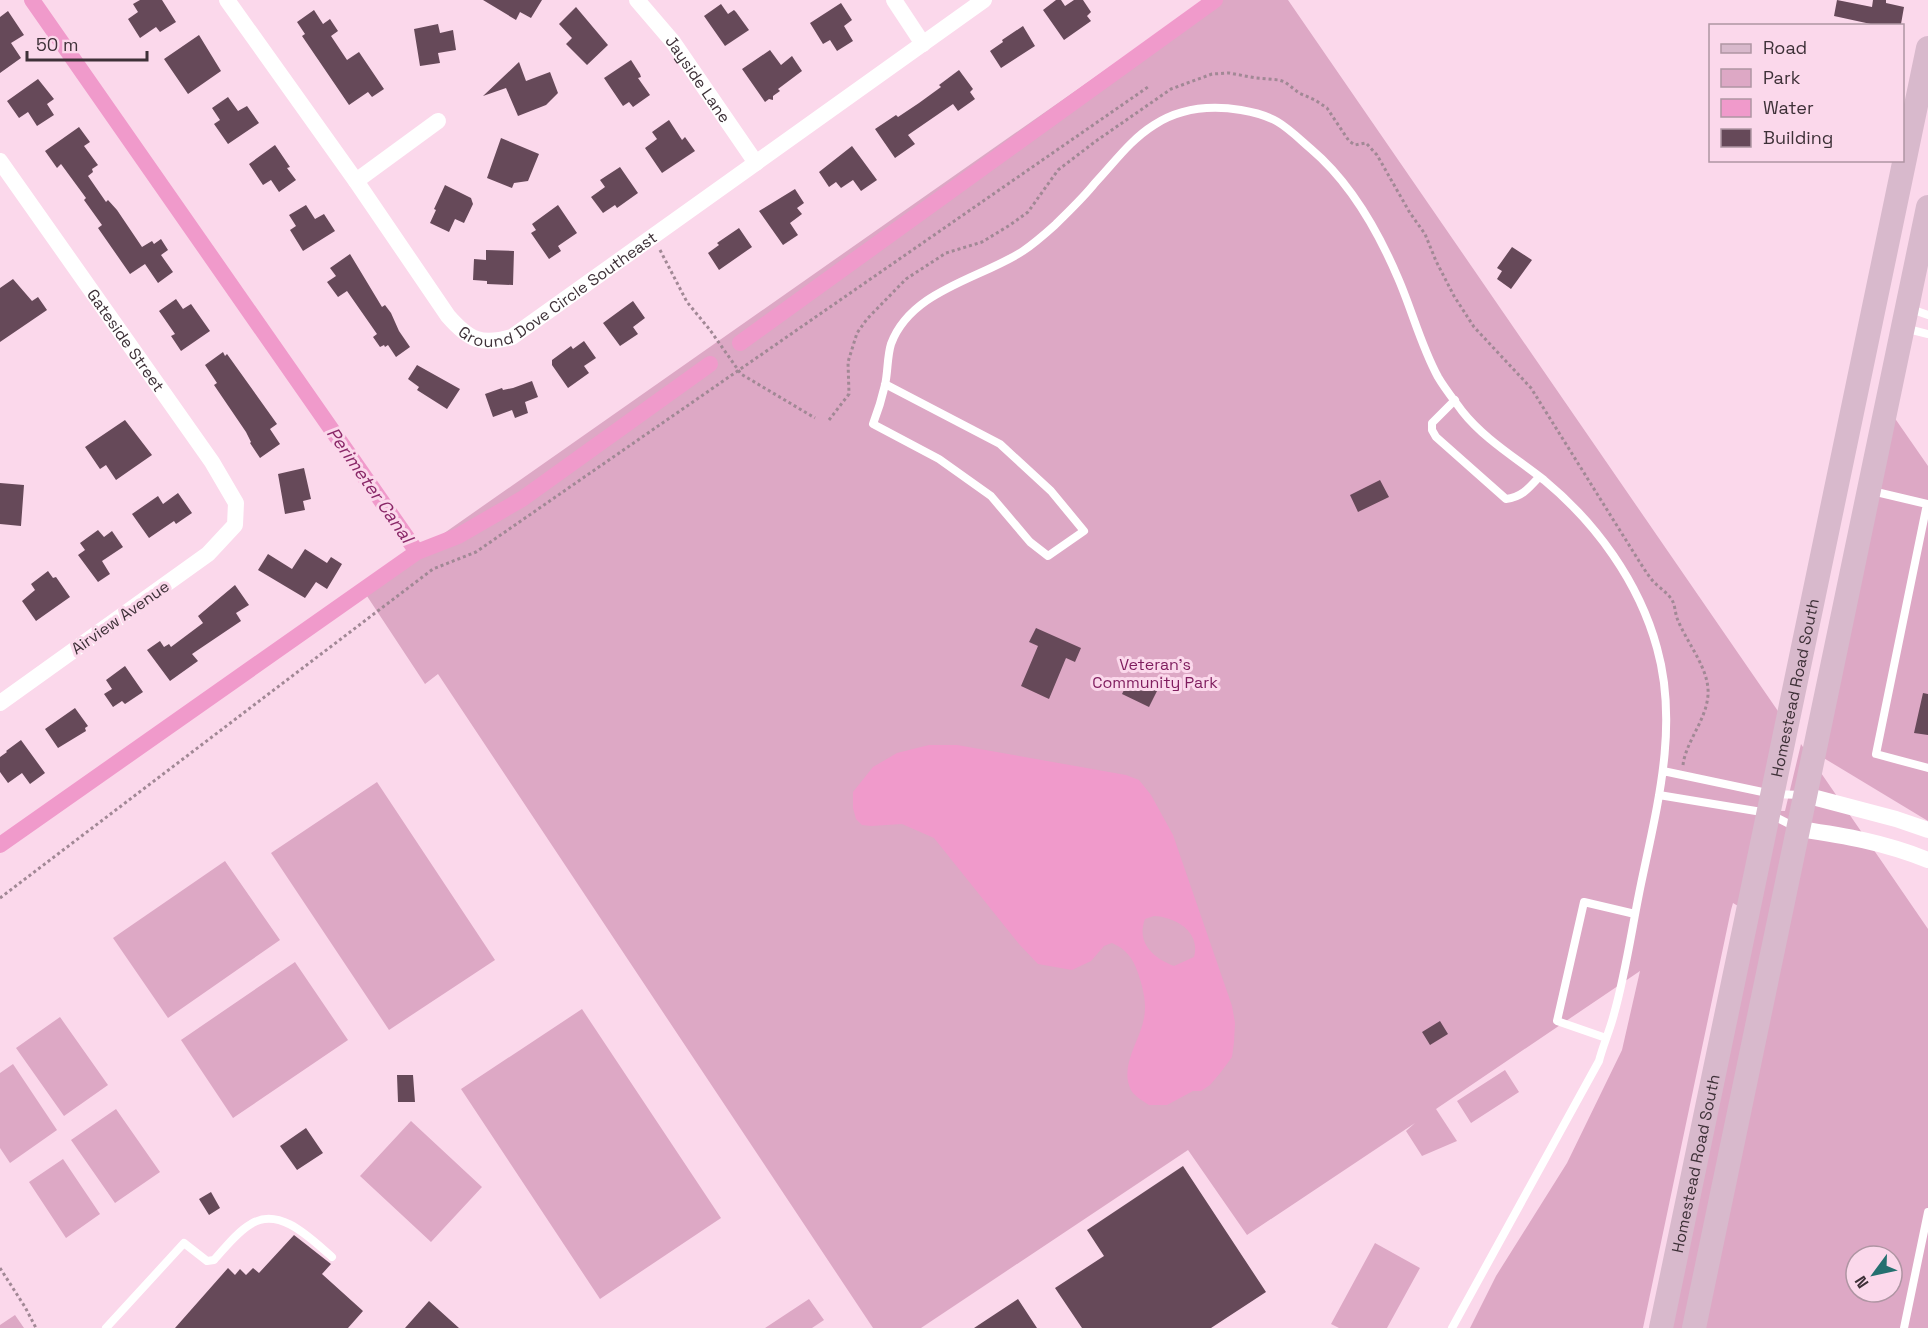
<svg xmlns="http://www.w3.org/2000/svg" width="1928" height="1328" viewBox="0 0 1928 1328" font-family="'Space Grotesk',sans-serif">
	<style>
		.green { fill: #dda8c5; fill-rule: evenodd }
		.water { fill: #f09acb; fill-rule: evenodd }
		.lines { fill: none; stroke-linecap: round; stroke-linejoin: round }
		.canal { stroke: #f09acb; stroke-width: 16 }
		.building { fill: #664959 }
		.path { stroke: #a18895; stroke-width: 3; stroke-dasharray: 3 3; stroke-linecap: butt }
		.service { stroke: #fff; stroke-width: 8 }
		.minor { stroke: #fff; stroke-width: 16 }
		.secondary { stroke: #d8b9cc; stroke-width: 24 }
		.labels { text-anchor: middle; stroke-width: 6; stroke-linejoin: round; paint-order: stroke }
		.street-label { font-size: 16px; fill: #3e3138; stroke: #fbd8eb }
		.park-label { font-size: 16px; fill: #7f1d5e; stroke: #fbd8eb }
		.water-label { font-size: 18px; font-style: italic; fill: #8a2868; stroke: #fbd8eb }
	</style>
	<rect width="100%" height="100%" fill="#fbd8eb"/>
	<path class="green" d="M1205 0H1288L1780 714 1738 906 1733 903 1731 910 1643 1328H1470L1496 1276 1567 1163 1622 1050 1640 971 1436 1109 1457 1141 1422 1156 1406 1131 1415 1123 1247 1235 1188 1150 921 1328H873L438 674 425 684 363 590Z
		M1894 417 1928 466V821L1822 757Z
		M1801 744 1805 750 1685 1328H1670L1778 811H1785Z
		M1819 770 1928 929V1328H1703ZM1856 1256H1892V1292H1856Z
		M377 782 495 960 389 1030 271 853Z
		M225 861 280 940 168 1018 113 938Z
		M295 962 348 1040 233 1118 181 1040Z
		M582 1009 721 1218 600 1299 461 1089Z
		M60 1017 108 1085 64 1116 16 1048Z
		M13 1064 57 1130 10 1163 0 1148V1073Z
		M1505 1070 1519 1092 1471 1123 1457 1101Z
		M116 1109 160 1172 115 1203 71 1140Z
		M411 1121 482 1187 431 1242 360 1176Z
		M63 1159 100 1214 66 1238 29 1182Z
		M1375 1243 1420 1268 1387 1328H1339L1331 1324Z
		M809 1299 824 1320 812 1328H765Z
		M15 1315 24 1328H0V1325Z"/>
	<path class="water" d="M929 745H957L1126 775 1139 780 1151 795 1173 835 1232 1006 1235 1023 1234 1042 1232 1057 1221 1072 1210 1085 1201 1091H1193L1167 1105H1149C1143 1101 1134 1096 1131 1090 1119 1066 1140 1041 1144 1018 1147 1003 1143 988 1138 973 1133 958 1126 949 1112 943L1104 946 1091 961 1072 970 1038 964 1019 944 934 838 902 824 871 826 862 825 856 819 853 808V792L873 767 897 753ZM1154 916C1176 917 1201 932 1194 957L1174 966C1153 958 1136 943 1145 919Z"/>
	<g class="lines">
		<path class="canal" d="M740 343 1215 0
			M417 552 458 536 522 499 710 364
			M0 845 417 552 32 0"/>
	</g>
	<path class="building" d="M140 0H162L176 22 160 32 156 27 140 38 128 19 138 12 133 4Z
		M483 0H542L531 18 520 12 516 20Z
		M1056 0H1061L1065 6 1074 0H1083L1091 12 1087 16 1091 21 1064 40 1043 10Z
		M1837 0 1872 7 1873 0H1886V3L1904 7 1901 24 1880 26 1834 16Z
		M841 3 852 20 844 26 853 41 837 51 830 40 823 44 810 23Z
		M721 4 728 14 734 10 736 12 749 30 725 46 704 16Z
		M576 7 608 45 587 65 566 44 572 38 559 24Z
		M314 10 323 24 330 19 338 31 331 36 347 60 359 52 384 89 372 97 368 92 349 105 302 36 305 34 297 22Z
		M8 11 24 35 11 43 21 58 0 73V17Z
		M438 24 440 33 453 30 456 50 438 53 440 63 420 66 414 29Z
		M1023 26 1035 46 1001 68 990 51 1003 42 1002 40Z
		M199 35 221 71 188 94 164 59Z
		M770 50 781 65 792 56 802 71 778 89 780 91 773 96V100L769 99 765 102 742 69Z
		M631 60 640 74 641 77 638 78 650 95 633 107 629 102 623 106 604 78Z
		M519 62 526 81 550 72 558 93 546 105 518 116 506 88 483 96Z
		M959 70 973 89 970 92 975 99 958 111 953 104 908 135 915 144 895 158 875 129 896 115 898 117 919 103 941 87 939 85Z
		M38 79 54 99 47 104 54 115 37 126 28 112 19 118 7 101Z
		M228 97 238 111 247 106 259 123 228 144 214 124 220 120 212 108Z
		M669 120 682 140 685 137 695 151 662 173 645 148 657 139 652 132Z
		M79 127 90 142 84 146 98 165 92 169 93 172 88 176 106 202 108 200 117 210 142 247 152 241 154 244 161 239 168 250 161 255 173 272 158 283 145 264 130 274 98 228 102 225 84 200 86 198 61 164 57 168 45 151Z
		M501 138 539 154 528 181 514 183 512 188 487 178Z
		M275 145 290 167 287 168 296 180 279 192 271 180 263 185 249 164Z
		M852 146 877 180 861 191 853 180 841 188 836 182 829 187 819 172Z
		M620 167 638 193 617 208 615 205 603 213 591 197 605 187 600 180Z
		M445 185 471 198 473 204 464 223 455 219 449 232 430 223 436 210 434 209Z
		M795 189 804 203 797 208 802 214 790 223 798 235 783 245 759 211Z
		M306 205 315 219 324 214 335 231 303 251 290 230 296 226 289 215Z
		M558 205 577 233 558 246 561 251 549 259 531 233 536 230 532 224Z
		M739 228 752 247 719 270 708 253 719 245 717 243Z
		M1512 247 1532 260 1511 289 1497 279 1502 271 1497 268Z
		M486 250 514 251 513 285 487 284V281L473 280 474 259 486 260Z
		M350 254 382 307 385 305 391 313 399 331 410 347 396 357 388 345 385 347 384 345 380 347 373 337 377 334 347 291 338 297 327 282 336 276 330 268Z
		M13 279 32 301 38 297 47 310 0 342V288Z
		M176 299 183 309 191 304 210 331 181 351 171 336 175 334 159 311Z
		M633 301 645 318 633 327 638 334 620 346 603 323Z
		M584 341 596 358 584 366 589 373 568 388 552 365V360L571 346 573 349Z
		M223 352 225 356 227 354 277 424 270 429 280 444 260 458 250 443 251 442 246 432 214 385 217 383 205 365Z
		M417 365 460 389 447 409 417 390 419 387 408 379Z
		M532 381 538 397 525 402 528 413 515 418 512 410 493 417 485 394 502 388 503 390 513 388Z
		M125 420 152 455 116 480 106 465 100 469 85 447Z
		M304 468 311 499 303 501 305 510 285 514 278 474Z
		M1380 480 1389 497 1358 512 1350 495Z
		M0 483 24 485 21 526 0 524Z
		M178 493 192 513 176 524 174 521 149 538 132 514 158 496 163 504Z
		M98 530 104 537 112 531 123 547 102 561 110 574 98 582 78 555 85 550 80 543Z
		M305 549 327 563 331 557 342 564 327 589 316 582 305 598 258 570 268 554 292 569Z
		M48 571 53 578 56 577 70 597 36 621 22 601 35 590 31 584Z
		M235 585 249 605 236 613 241 621 192 654 198 661 170 681 147 650 160 641 164 647 169 644 171 647 203 623 198 616Z
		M1036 628 1081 648 1075 662 1066 658 1049 699 1021 686 1038 646 1029 642Z
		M125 666 143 692 125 704 122 701 113 707 104 694 112 689 106 680Z
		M1130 678 1157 691 1149 707 1122 694Z
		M1923 693 1928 694V735L1914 733Z
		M75 708 88 726 85 728 86 731 58 748 45 729Z
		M21 740 45 773 30 784 22 773 8 783 0 772V757L7 752 6 751Z
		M1440 1021 1448 1034 1430 1045 1422 1032Z
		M397 1075H413L415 1102H398Z
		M306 1128 323 1153 297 1170 280 1146Z
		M1183 1166 1266 1292 1211 1328H1082L1055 1288 1104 1256 1087 1230Z
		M211 1192 220 1208 209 1215 199 1199Z
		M294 1235 331 1264 322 1274 363 1311 348 1328H175L228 1268 235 1275 240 1269 246 1275 253 1268 259 1273Z
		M1018 1299 1037 1328H974Z
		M429 1301 459 1328H405Z"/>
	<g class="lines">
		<path class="path" d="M660 250 687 302 710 330 741 374 815 418
			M829 420 849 394 848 362 857 333 867 319 906 279 946 253 982 242 1010 225 1028 212 1058 170 1096 141 1171 89 1212 74 1229 73 1256 78 1279 80 1285 82 1299 93 1315 100 1327 108 1349 141 1355 145 1366 143 1377 155 1410 213 1425 234 1436 261 1454 296 1474 327 1531 388 1639 561C1643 567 1647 574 1652 580 1658 587 1667 592 1672 600 1675 605 1675 612 1677 618 1686 642 1710 669 1708 695 1706 721 1686 741 1683 765
			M0 898 433 569 476 552 1148 87
			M0 1268 25 1307 36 1328"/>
		<path class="service" d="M1908 308 1928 315
			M1904 328 1928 334
			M885 384 1000 444 1051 491 1084 531 1048 556 1030 542 991 496 939 459 873 424C878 411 882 398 885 385 888 372 887 357 891 344 911 290 980 279 1023 251 1035 243 1045 234 1055 225 1069 211 1083 198 1095 183 1114 163 1130 140 1154 125 1180 108 1210 105 1241 110 1277 116 1285 126 1311 149 1350 182 1378 231 1398 278 1412 310 1421 346 1438 377 1445 389 1454 400 1462 411 1484 439 1516 458 1544 480 1596 523 1639 582 1657 648 1679 726 1657 807 1641 884 1632 927 1626 972 1614 1014 1610 1030 1603 1045 1599 1061L1452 1328
			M1455 400 1432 423V430L1436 437 1506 499C1522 497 1529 488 1539 477
			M1872 491 1927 504 1876 754 1928 768
			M1663 771 1772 794 1804 795
			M1659 795 1768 813 1797 828
			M1606 1038 1557 1021 1584 902 1635 914
			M106 1328 184 1243 207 1261 214 1260C225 1248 237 1232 251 1224 280 1206 311 1239 332 1257
			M1904 1328 1928 1212"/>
		<g class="minor">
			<path id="s1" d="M227 0 356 181 448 316C469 340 481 346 512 337L984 0"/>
			<path id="s2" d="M637 0 673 42 756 163"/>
			<path d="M894 0 923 44"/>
			<path id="s3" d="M0 161 212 462 236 503 235 525 208 554 0 703"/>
			<path d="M356 181 438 121"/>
			<path d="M1805 795 1896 819 1928 830"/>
			<path d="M1799 829C1846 836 1883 842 1928 860"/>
		</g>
		<g class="secondary">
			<path id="s4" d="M1661 1328 1928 48"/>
			<path d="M1694 1328 1928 207"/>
		</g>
	</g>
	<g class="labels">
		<g class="street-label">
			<text dy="6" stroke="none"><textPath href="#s2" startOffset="100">Jayside Lane</textPath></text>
			<text dy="6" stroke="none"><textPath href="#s1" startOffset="519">Ground Dove Circle Southeast</textPath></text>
			<text dy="6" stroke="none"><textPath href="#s3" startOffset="219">Gateside Street</textPath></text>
			<text transform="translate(120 617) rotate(-35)" y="6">Airview Avenue</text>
			<text dy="6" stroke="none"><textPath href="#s4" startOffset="654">Homestead Road South</textPath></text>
			<text dy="6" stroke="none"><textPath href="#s4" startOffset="168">Homestead Road South</textPath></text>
		</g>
		<g class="park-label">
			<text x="1155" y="670">Veteran's<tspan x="1155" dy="18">Community Park</tspan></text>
		</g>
		<g class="water-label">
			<text transform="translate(370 485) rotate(55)" y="6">Perimeter Canal</text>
		</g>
	</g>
	<rect x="1709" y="24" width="195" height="138" fill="#fbd8eb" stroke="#af95a3" stroke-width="1.5"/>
	<rect x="1721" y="44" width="30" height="9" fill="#d8b9cc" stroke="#af95a3" stroke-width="1.5"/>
	<text x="1763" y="54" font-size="18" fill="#3e3138">Road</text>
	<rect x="1721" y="69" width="30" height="18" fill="#dda8c5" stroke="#af95a3" stroke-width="1.5"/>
	<text x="1763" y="84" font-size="18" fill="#3e3138">Park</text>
	<rect x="1721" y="99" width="30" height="18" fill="#f09acb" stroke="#af95a3" stroke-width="1.5"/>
	<text x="1763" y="114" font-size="18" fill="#3e3138">Water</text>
	<rect x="1721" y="129" width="30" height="18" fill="#664959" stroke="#af95a3" stroke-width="1.5"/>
	<text x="1763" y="144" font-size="18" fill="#3e3138">Building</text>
	<g transform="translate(1874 1274) rotate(237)"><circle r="28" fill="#fbd8eb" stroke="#af95a3" stroke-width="1.5"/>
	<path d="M0-4.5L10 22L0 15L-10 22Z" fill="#257070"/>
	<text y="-9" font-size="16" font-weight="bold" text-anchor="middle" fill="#3e3138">N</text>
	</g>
	<path d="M27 51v9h120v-9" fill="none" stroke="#3e3138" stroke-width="3"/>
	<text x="36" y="51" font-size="18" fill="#3e3138" stroke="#fbd8eb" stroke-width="4.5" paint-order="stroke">50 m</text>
</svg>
